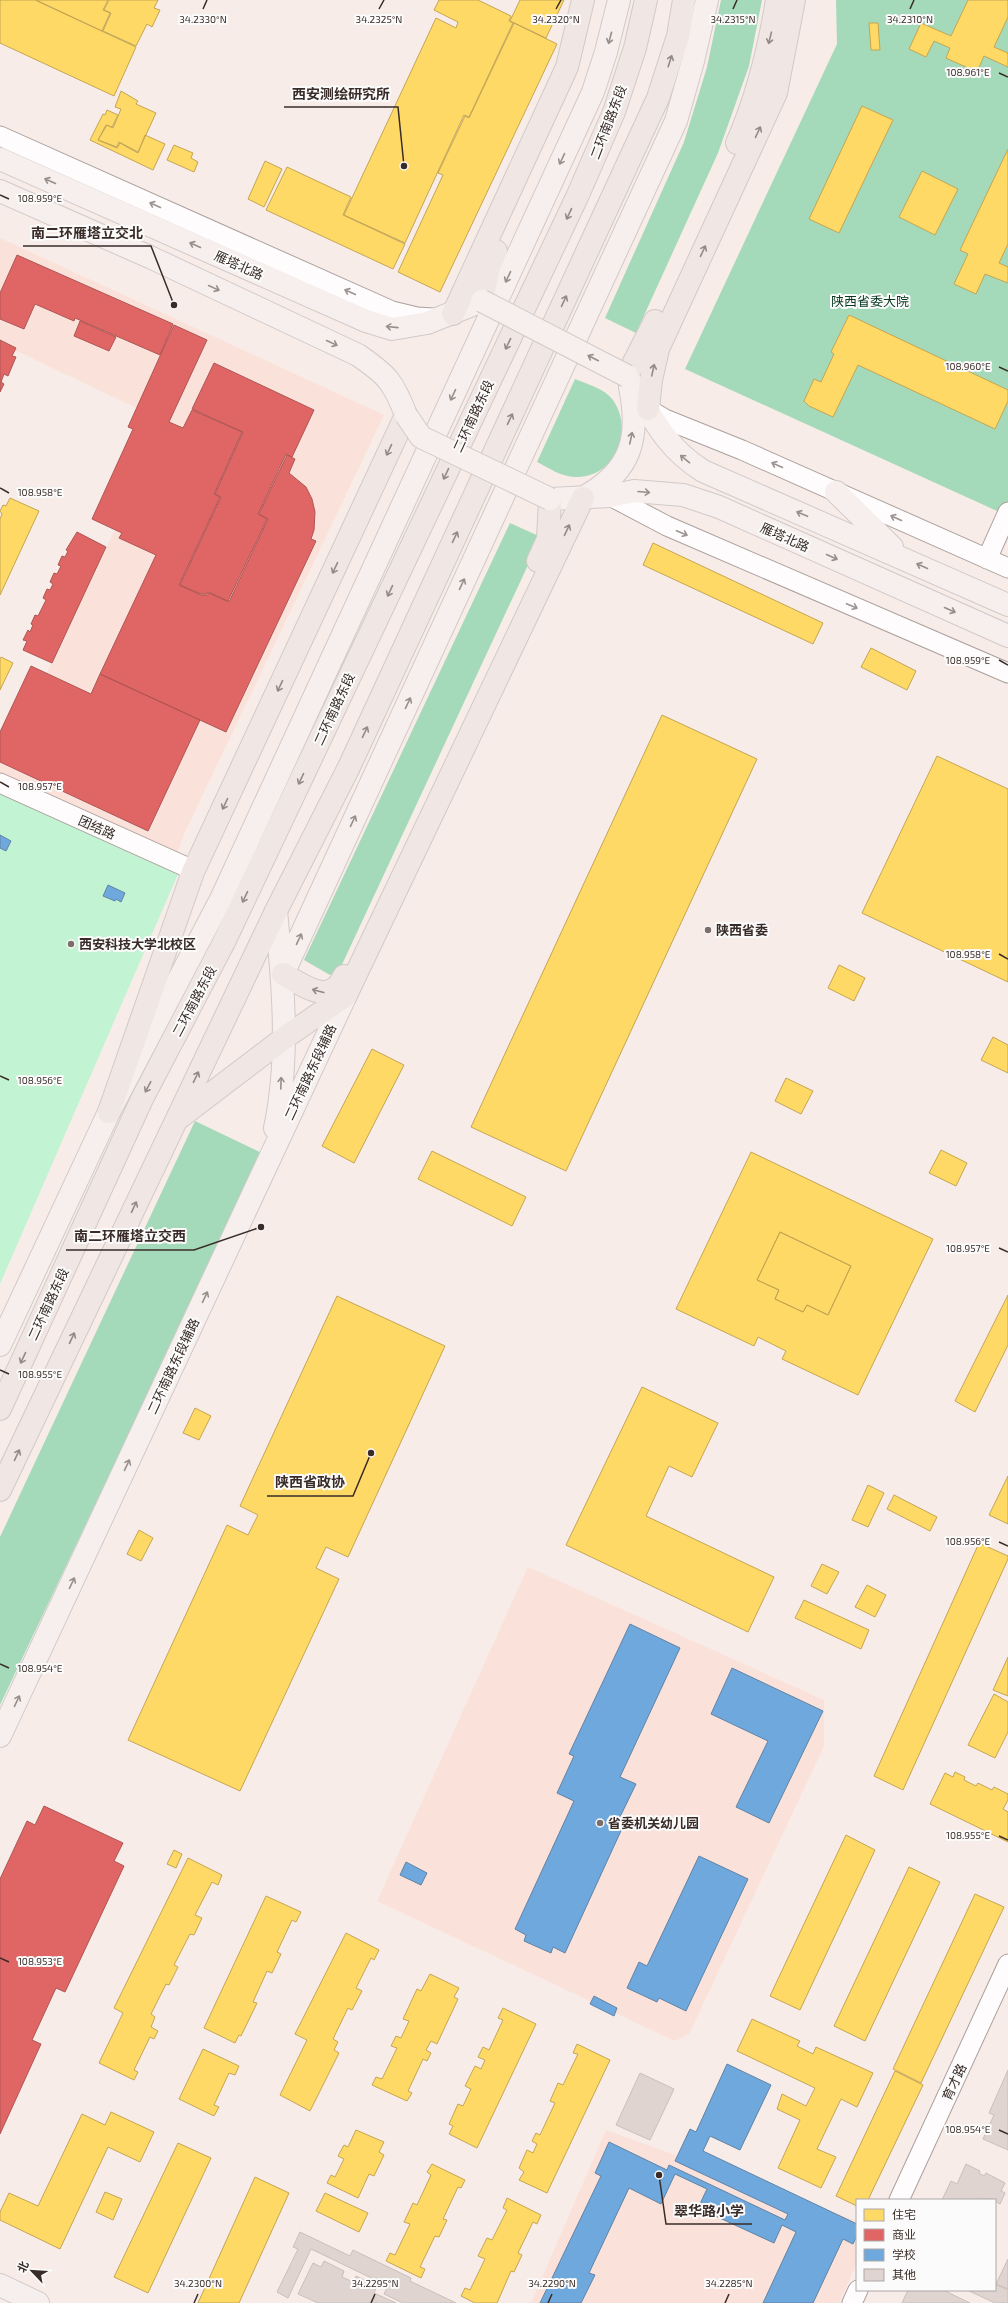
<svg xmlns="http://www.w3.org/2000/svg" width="1008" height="2303" viewBox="0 0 1008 2303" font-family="'Exo 2','Noto Sans SC',sans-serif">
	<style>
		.built { fill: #fae1da }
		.green { fill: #c2f3d3 }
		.forest { fill: #a4d9b9 }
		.homes { fill: #ffd966; stroke: #c4a553; fill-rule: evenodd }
		.shops { fill: #e06666; stroke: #ae5553 }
		.schools { fill: #6fa8dc; stroke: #5f83a6 }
		.building { fill: #e0d4d1; stroke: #cabfbb }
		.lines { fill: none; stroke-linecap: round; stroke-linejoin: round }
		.minor-casing { stroke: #aba09d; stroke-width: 21 }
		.major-casing { stroke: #d1cac8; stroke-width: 24 }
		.highway-casing { stroke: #d1cac8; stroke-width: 24 }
		.minor { stroke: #fefcfc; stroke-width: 19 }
		.major { stroke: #f6efed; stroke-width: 22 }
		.highway { stroke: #f0e6e3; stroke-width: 22 }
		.major-bridge-casing { stroke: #d1cac8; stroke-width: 24; stroke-linecap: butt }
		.major-bridge { stroke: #f6efed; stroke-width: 22 }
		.oneway { stroke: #988e8a }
		.oneway2 { stroke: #948986 }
		.oneway3 { stroke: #9c9492 }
		.ticks { fill: none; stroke: #392c28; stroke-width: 1.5 }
		.poi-dot { fill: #7c6f6b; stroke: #fbfbfb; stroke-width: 1.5 }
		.labels { text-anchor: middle; stroke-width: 4; stroke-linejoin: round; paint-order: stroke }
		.street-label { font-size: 13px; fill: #392c28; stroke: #fbfbfb }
		.park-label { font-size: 13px; fill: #093822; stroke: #fbfbfb }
		.poi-label { font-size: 13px; font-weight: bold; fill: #392c28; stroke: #fbfbfb; text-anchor: start }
		.ticks-label { font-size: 10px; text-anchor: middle; fill: #392c28; stroke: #fbfbfb; stroke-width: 4; stroke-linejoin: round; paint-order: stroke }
		.leader { fill: none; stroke: #392c28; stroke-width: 1.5 }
		.callout-dot { fill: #392c28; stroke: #fbfbfb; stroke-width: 1.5 }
		.callout-label { font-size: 14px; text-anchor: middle; font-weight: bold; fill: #392c28; stroke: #fbfbfb; stroke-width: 4; stroke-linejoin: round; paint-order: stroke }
	</style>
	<rect width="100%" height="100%" fill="#f8ece8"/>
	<path class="built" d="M0 238 384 415 185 832 98 1056 0 1283V744L11 749 166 422 0 343Z
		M528 1567 824 1700V1746L689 2034 675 2041 377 1901Z
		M606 2130 857 2221V2263L839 2303H531Z"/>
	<path class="green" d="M0 783 182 865 0 1284Z"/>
	<path class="forest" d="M721 0H762L749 66 718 153 636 333 605 318 684 142 707 67Z
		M836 0H1008V516L685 369 837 44Z
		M575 379C587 384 605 389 613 400 635 432 614 479 574 477 560 476 549 468 537 462Z
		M510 523 541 537 339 971 330 975 304 960Z
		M195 1121 262 1153 0 1705V1537Z"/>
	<path class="homes" d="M0 0H35L136 47 114 96 0 43Z
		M36 0H108L103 10 110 13 102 31Z
		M109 0H158L154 8 160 10 152 27 147 24 136 46 103 31 111 13 104 10Z
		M439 0H478L511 16 509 21 513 23 469 117 464 115 405 243 344 215 436 18 456 28 458 22 434 10Z
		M520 0H564L546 38 510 21Z
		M968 0H1008V17L994 47 1008 53V67L984 56 977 72 946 58 950 48 934 41 926 57 909 49 921 23 951 36Z
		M514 23 557 44 440 292 398 272 443 175 438 173 465 116 469 118Z
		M869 23H878L880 50H871Z
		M121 91 138 101 136 104 156 113 138 152 119 142 117 147 98 140 107 125 113 128 121 109 115 107Z
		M862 106 893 120 839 233 809 219Z
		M107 110 118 115 112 127 106 125 98 140 117 148 120 143 138 153 145 135 165 144 153 170 90 140 103 114 105 115Z
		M174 145 193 153 191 158 198 162 194 172 167 160Z
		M1008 149V244L999 263 1008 267V283L985 274 976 294 954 284 968 254 960 250Z
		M265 161 282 169 264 207 248 199Z
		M287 167 351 197 343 215 405 244 393 269 266 210Z
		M922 171 958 189 935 235 899 217Z
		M849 315 1008 390V401L995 429 858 365 833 417 809 406 804 401 814 379 821 382 834 354 831 352Z
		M10 498 39 511 0 595V519L2 514 0 511 3 505 6 506Z
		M653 543 823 623 813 644 643 565Z
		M871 648 916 671 907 690 861 667Z
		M1 657 13 663 0 690V659Z
		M662 715 757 759 566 1171 471 1127Z
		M937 756 1008 789V982L862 913Z
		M839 965 865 978 854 1001 828 988Z
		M993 1037 1008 1045V1073L981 1060Z
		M372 1049 404 1065 354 1163 322 1146Z
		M786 1078 813 1091 801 1114 775 1101Z
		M941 1150 967 1163 956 1186 929 1173Z
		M432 1151 526 1197 512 1226 418 1179Z
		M751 1152 933 1239 858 1395 782 1359 786 1351 758 1337 754 1346 676 1309ZM780 1232 851 1266 828 1315 807 1305 803 1312 775 1299 779 1290 757 1280Z
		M780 1232 851 1266 828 1315 807 1305 803 1312 775 1299 779 1290 757 1280Z
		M1008 1295V1345L975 1412 955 1401Z
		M337 1296 445 1346 348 1557 326 1547 316 1568 339 1579 240 1791 128 1740 227 1525 248 1535 258 1515 240 1506Z
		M642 1387 718 1423 692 1477 669 1466 646 1516 774 1577 748 1632 566 1545Z
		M195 1408 211 1416 199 1440 183 1433Z
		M1008 1476V1524L989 1515Z
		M868 1485 884 1493 868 1527 852 1520Z
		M894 1495 937 1517 930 1531 887 1509Z
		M139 1530 153 1538 141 1561 127 1554Z
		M979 1543 1008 1556V1559L903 1790 874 1776Z
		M822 1564 839 1572 827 1594 811 1586Z
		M867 1585 886 1595 875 1617 855 1607Z
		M804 1600 869 1630 861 1649 795 1618Z
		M1008 1657V1696L993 1690Z
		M994 1694 1008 1702V1732L995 1758 968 1745Z
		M955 1772 965 1777 964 1780 976 1786 978 1783 992 1790 994 1787 1008 1794V1800L1003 1809 1008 1812V1842L930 1804 945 1773 953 1777Z
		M846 1835 875 1850 800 2010 770 1996Z
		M174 1850 182 1854 176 1868 167 1864Z
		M188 1858 222 1875 218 1885 212 1882 195 1915 202 1918 194 1935 190 1934 174 1965 178 1967 169 1985 166 1984 151 2014 155 2017 151 2027 158 2031 154 2039 150 2037 134 2070 138 2072 134 2080 99 2063 123 2013 114 2008Z
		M909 1867 940 1882 865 2041 834 2026Z
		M975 1894 1004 1907 921 2083 893 2069Z
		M266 1896 301 1912 296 1922 292 1920 277 1952 281 1954 272 1973 267 1971 253 2002 257 2003 241 2036 239 2035 235 2043 204 2028Z
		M346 1933 379 1950 374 1960 371 1958 356 1988 362 1991 352 2010 348 2008 333 2039 338 2042 334 2050 339 2053 310 2111 280 2095 307 2040 295 2034Z
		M430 1974 459 1988 454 1997 458 1999 437 2044 431 2041 426 2050 431 2053 427 2061 423 2059 408 2091 412 2093 407 2101 372 2085 376 2077 382 2079 397 2048 391 2046 396 2036 401 2038 409 2021 403 2019 417 1989 421 1991Z
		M503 2008 536 2024 477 2148 449 2134 453 2126 449 2124 458 2104 463 2106 471 2089 465 2086 475 2066 481 2069 485 2060 478 2057 483 2047 489 2050 503 2020 498 2018Z
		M752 2019 800 2041 797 2046 813 2054 816 2047 873 2073 857 2107 841 2099 817 2149 836 2157 821 2188 778 2168 800 2120 777 2109 782 2094 806 2106 815 2088 737 2051Z
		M577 2044 610 2060 547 2193 519 2180 524 2172 519 2168 527 2150 533 2153 537 2144 532 2141 536 2133 540 2135 555 2103 550 2101 558 2083 563 2085 578 2054 573 2053Z
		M203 2049 239 2066 235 2075 229 2073 214 2105 219 2107 214 2116 179 2099Z
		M895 2071 923 2085 868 2200H857V2206L836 2196Z
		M111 2112 154 2132 140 2162 108 2147 60 2249 0 2220V2212L9 2193 38 2206 82 2114 105 2125Z
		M356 2130 384 2142 379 2152 384 2155 374 2176 369 2174 358 2198 327 2183 331 2175 335 2177 344 2159 338 2156 344 2145 348 2147Z
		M178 2143 211 2158 148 2293 114 2277Z
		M432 2164 465 2180 461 2188 458 2187 443 2219 447 2220 439 2237 435 2236 420 2267 425 2269 421 2278 386 2261 390 2253 395 2255 410 2224 404 2222 413 2203 417 2205 431 2175 427 2172Z
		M255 2177 289 2193 239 2303H198Z
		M105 2192 122 2199 113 2220 96 2212Z
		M325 2193 368 2213 359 2232 316 2211Z
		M507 2198 541 2215 537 2224 533 2222 518 2253 522 2255 514 2272 511 2271 497 2303H475L461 2296 465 2288 470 2290 485 2259 478 2256 487 2238 492 2240 507 2210 503 2208Z"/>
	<path class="shops" d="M17 255 173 324 160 355 75 318 74 321 35 304 24 329 0 319V293Z
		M80 321 116 337 109 351 74 336Z
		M174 325 207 340 169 422 183 428 192 410 242 432 214 494 220 497 179 585 201 595H208L209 593 229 602 268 519 259 514 287 455 295 459 289 473 306 487 312 499 315 512 314 530 311 539 316 541 226 732 100 674 156 555 119 538 122 533 92 519 133 429 128 427Z
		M0 340 16 348 12 356 16 357 8 376 4 374 1 382 4 384 0 392Z
		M214 363 314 410 292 457 286 454 258 514 267 519 228 601 208 592 207 594H201L180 585 221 497 215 494 243 432 192 409Z
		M77 532 106 547 52 663 23 650 27 641 23 640 28 630 30 632 33 625 31 624 35 615 38 616 46 600 43 598 47 589 50 590 53 584 50 582 54 573 57 574 61 566 58 565 62 556 65 557 68 551 66 550Z
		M31 666 91 694 100 674 200 720 148 831 0 762V732Z
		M44 1806 123 1843 114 1861 124 1866 65 1992 56 1988 32 2040 41 2044 0 2134V1879L27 1821 35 1825Z"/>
	<path class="schools" d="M0 835 11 841 6 851 0 848Z
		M108 885 125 893 121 902 116 899 115 901 103 896Z
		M630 1624 680 1648 620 1777 636 1784 619 1819 625 1822 565 1953 553 1947 551 1953 524 1941 526 1935 515 1929 574 1801 557 1793 574 1756 569 1754Z
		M732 1668 823 1711 769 1823 736 1807 768 1741 711 1714Z
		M699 1856 748 1879 686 2011 659 1998 657 2002 627 1988 639 1962 647 1966Z
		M406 1862 427 1873 421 1885 400 1875Z
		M594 1996 617 2008 614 2016 590 2004Z
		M727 2064 771 2085 740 2150 710 2136 703 2151 857 2224V2235L853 2244 843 2239 813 2303H763L796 2232 782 2225 774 2243 698 2208 707 2189 675 2174 661 2204 629 2188 589 2273 595 2275 581 2303H540L601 2176 595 2173 609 2142 667 2170 669 2165 785 2220 788 2214 675 2161 690 2129 696 2132Z"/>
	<path class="building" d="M1008 2070V2150L983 2139 994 2115 989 2113Z
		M640 2073 674 2089 650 2140 616 2125Z
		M966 2164 980 2171 979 2173 984 2176 986 2173 1005 2183 1001 2191 1005 2193 1000 2204 991 2199 942 2200 951 2181 957 2184Z
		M300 2232 350 2256 353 2250 411 2278 410 2281 456 2303H403L384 2294 388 2286 311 2249 288 2298 277 2292 298 2249 293 2247Z
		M1008 2259V2289L996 2284Z
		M324 2261 344 2271 342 2277 353 2282 356 2276 377 2286 374 2293 396 2303H318L298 2294 313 2263 321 2267Z
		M995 2284 1008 2290V2303H995L967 2290H995Z
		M908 2290H943L970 2303H902Z"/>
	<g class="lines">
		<defs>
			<path id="minor" d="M0 136 392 311 417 317 433 318
				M648 409 665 419 742 450 1008 568
				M610 496 667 526 1008 673
				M987 559 1008 512
				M0 783 182 865 193 872
				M899 2200 1008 1964
				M852 2303 858 2290"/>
			<path id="major" d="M0 159 366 321 392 329 427 323 482 301
				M0 191 152 258 358 355C387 375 393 381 406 415
				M627 376C651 414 663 446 703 471L1008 605
				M836 492 892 547
				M586 496C632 470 640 437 630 387
				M550 499 610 496 634 491 683 495 719 507 1008 636
				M283 974 676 121 693 61 707 0
				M275 1128C290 1058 283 982 276 911
				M0 1345 109 1112 221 899 593 92 606 52 619 0
				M0 1736 346 995
				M0 2285 38 2303"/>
			<path id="highway" d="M737 143C757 98 769 49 777 0
				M482 301 489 266 496 251
				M453 314 567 67 583 0
				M627 376 655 321
				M648 409 651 380 658 349 776 93 794 0
				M538 561 548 539 550 499
				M283 974C303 985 330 1007 344 976
				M109 1112 193 872 406 415
				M179 1118 283 1039 346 995 583 498
				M0 1409 142 1099 224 942 577 197 614 112 635 48 646 0
				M0 1490 276 911 349 767 658 98 678 36 684 0"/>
		</defs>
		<use href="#minor" class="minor-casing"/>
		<use href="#major" class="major-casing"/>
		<use href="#highway" class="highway-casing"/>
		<use href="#minor" class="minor"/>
		<use href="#major" class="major"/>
		<use href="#highway" class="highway"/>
		<defs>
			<path id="major-bridge" d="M482 301 627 376
				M406 415 421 437 550 499"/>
		</defs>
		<use href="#major-bridge" class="major-bridge-casing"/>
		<use href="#major-bridge" class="major-bridge"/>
	</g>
	<defs><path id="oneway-shaft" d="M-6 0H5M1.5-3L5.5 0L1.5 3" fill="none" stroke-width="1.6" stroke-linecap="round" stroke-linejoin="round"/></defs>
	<g class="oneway">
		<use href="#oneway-shaft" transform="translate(610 38) rotate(105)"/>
		<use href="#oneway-shaft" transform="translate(562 159) rotate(115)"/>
		<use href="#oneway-shaft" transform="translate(50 181) rotate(-156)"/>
		<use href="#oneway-shaft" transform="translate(195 245) rotate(-156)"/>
		<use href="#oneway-shaft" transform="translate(508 277) rotate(115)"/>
		<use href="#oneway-shaft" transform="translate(214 288) rotate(25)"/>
		<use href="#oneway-shaft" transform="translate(392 327) rotate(-174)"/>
		<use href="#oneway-shaft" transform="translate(332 343) rotate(25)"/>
		<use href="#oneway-shaft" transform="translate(593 358) rotate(-153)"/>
		<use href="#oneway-shaft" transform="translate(453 395) rotate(115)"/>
		<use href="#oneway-shaft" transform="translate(631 438) rotate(-78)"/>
		<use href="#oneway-shaft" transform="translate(685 459) rotate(-141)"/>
		<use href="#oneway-shaft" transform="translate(644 492) rotate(5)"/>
		<use href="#oneway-shaft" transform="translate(802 514) rotate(-157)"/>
		<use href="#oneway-shaft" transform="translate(832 557) rotate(24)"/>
		<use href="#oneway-shaft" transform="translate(922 566) rotate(-156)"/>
		<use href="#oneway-shaft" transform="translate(462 584) rotate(-65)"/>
		<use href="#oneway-shaft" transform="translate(950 610) rotate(24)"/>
		<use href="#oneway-shaft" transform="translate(408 703) rotate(-65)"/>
		<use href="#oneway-shaft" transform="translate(353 821) rotate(-65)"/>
		<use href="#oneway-shaft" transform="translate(299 939) rotate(-65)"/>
		<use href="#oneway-shaft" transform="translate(281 1083) rotate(-88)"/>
		<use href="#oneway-shaft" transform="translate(205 1297) rotate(-65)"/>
		<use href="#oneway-shaft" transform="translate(127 1465) rotate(-65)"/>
		<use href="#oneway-shaft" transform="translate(72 1583) rotate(-65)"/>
		<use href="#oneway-shaft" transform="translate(17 1701) rotate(-65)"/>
	</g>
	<g class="oneway2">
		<use href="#oneway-shaft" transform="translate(770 38) rotate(104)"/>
		<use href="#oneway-shaft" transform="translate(670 61) rotate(-72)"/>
		<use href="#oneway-shaft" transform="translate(758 132) rotate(-65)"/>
		<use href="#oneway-shaft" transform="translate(569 214) rotate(115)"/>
		<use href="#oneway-shaft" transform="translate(703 251) rotate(-65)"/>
		<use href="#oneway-shaft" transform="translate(564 301) rotate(-65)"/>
		<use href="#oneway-shaft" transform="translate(508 344) rotate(115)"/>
		<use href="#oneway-shaft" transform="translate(653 370) rotate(-78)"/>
		<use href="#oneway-shaft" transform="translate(510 419) rotate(-65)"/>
		<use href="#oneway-shaft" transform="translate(389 450) rotate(115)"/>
		<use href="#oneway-shaft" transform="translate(446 474) rotate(115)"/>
		<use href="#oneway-shaft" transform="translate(567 530) rotate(-65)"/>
		<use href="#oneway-shaft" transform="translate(455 537) rotate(-65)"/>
		<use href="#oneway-shaft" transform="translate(335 568) rotate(115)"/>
		<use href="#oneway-shaft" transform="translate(390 591) rotate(115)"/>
		<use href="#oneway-shaft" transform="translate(280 686) rotate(115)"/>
		<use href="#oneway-shaft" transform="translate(365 732) rotate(-65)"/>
		<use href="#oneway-shaft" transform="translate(301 779) rotate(115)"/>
		<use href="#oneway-shaft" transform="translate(225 804) rotate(115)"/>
		<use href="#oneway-shaft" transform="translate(245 897) rotate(115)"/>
		<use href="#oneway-shaft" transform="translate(318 991) rotate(-165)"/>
		<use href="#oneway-shaft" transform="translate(196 1077) rotate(-64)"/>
		<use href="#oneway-shaft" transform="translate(148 1087) rotate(118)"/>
		<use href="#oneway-shaft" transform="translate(134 1207) rotate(-65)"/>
		<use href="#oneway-shaft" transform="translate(72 1338) rotate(-65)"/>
		<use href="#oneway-shaft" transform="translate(23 1358) rotate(115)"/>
		<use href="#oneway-shaft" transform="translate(17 1455) rotate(-65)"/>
	</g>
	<g class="oneway3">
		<use href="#oneway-shaft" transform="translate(155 205) rotate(-156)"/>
		<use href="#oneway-shaft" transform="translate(350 292) rotate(-156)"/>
		<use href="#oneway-shaft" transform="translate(777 465) rotate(-156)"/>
		<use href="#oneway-shaft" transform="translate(896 518) rotate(-156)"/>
		<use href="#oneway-shaft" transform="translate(682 533) rotate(23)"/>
		<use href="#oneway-shaft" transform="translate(852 606) rotate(23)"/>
	</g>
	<path class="ticks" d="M203 9 207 0M379 9 384 0M556 9 561 0M733 9 737 0M910 9 914 0M999 73 1008 77M0 195 9 199M999 367 1008 371M0 488 9 493M999 660 1008 665M0 782 9 787M999 954 1008 959M0 1076 9 1080M999 1248 1008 1252M0 1370 9 1374M999 1542 1008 1546M0 1664 9 1668M999 1836 1008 1840M0 1958 9 1962M999 2130 1008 2134M194 2303 198 2294M371 2303 375 2294M548 2303 552 2294M725 2303 729 2294"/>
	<g class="poi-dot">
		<circle cx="708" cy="930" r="4"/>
		<circle cx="71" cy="944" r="4"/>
		<circle cx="600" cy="1823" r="4"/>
	</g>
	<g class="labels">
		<g class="street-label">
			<text transform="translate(608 122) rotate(-69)" y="5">二环南路东段</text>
			<text transform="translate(239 265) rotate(24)" y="5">雁塔北路</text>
			<text transform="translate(473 416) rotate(-65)" y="5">二环南路东段</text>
			<text transform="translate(785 537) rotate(24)" y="5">雁塔北路</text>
			<text transform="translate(334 709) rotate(-65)" y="5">二环南路东段</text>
			<text transform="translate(97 827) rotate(24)" y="5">团结路</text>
			<text transform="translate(194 1001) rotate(-62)" y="5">二环南路东段</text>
			<text transform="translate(310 1072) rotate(-65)" y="5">二环南路东段辅路</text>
			<text transform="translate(48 1304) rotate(-65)" y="5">二环南路东段</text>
			<text transform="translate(173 1366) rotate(-65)" y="5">二环南路东段辅路</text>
			<text transform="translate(954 2082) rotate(-65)" y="5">育才路</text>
		</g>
		<g class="park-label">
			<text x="870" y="306">陕西省委大院</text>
		</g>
		<g class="poi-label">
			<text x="716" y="935">陕西省委</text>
			<text x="79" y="949">西安科技大学北校区</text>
			<text x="608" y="1828">省委机关幼儿园</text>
		</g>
	</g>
	<g class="ticks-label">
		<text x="203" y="23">34.2330°N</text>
		<text x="379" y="23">34.2325°N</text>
		<text x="556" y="23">34.2320°N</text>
		<text x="733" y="23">34.2315°N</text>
		<text x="910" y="23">34.2310°N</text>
		<text x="968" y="76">108.961°E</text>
		<text x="40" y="202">108.959°E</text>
		<text x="968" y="370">108.960°E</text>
		<text x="40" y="496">108.958°E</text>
		<text x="968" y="664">108.959°E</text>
		<text x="40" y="790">108.957°E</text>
		<text x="968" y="958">108.958°E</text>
		<text x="40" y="1084">108.956°E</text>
		<text x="968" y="1252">108.957°E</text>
		<text x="40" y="1378">108.955°E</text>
		<text x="968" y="1545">108.956°E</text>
		<text x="40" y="1672">108.954°E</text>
		<text x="968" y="1839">108.955°E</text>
		<text x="40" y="1965">108.953°E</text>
		<text x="968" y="2133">108.954°E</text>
		<text x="198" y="2287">34.2300°N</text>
		<text x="375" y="2287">34.2295°N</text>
		<text x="552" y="2287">34.2290°N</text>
		<text x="729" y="2287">34.2285°N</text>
	</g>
	<path class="leader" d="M404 166L398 107H284M174 305L151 246H23M261 1227L194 1250H66M371 1453L353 1496H267M659 2175L666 2224H752"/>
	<g class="callout-dot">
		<circle cx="404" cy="166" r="4"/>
		<circle cx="174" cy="305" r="4"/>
		<circle cx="261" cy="1227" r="4"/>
		<circle cx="371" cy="1453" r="4"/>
		<circle cx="659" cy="2175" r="4"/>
	</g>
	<g class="callout-label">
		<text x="341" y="99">西安测绘研究所</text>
		<text x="87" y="238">南二环雁塔立交北</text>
		<text x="130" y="1241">南二环雁塔立交西</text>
		<text x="310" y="1487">陕西省政协</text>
		<text x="709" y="2216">翠华路小学</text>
	</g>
	<rect x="856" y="2199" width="140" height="92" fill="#fbfbfb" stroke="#ada8a7"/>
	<rect x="864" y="2209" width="20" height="12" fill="#ffd966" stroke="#ada8a7"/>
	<text x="892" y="2219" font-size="12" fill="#392c28">住宅</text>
	<rect x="864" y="2229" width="20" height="12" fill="#e06666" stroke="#ada8a7"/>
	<text x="892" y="2239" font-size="12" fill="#392c28">商业</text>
	<rect x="864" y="2249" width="20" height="12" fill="#6fa8dc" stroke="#ada8a7"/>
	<text x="892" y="2259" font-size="12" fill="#392c28">学校</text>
	<rect x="864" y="2269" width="20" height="12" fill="#e0d4d1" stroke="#ada8a7"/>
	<text x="892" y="2279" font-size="12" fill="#392c28">其他</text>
	<g transform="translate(32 2271) rotate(295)" stroke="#fbfbfb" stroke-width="3" paint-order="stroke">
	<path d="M0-3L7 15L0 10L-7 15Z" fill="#392c28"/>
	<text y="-6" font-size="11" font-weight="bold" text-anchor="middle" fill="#392c28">北</text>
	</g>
</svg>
